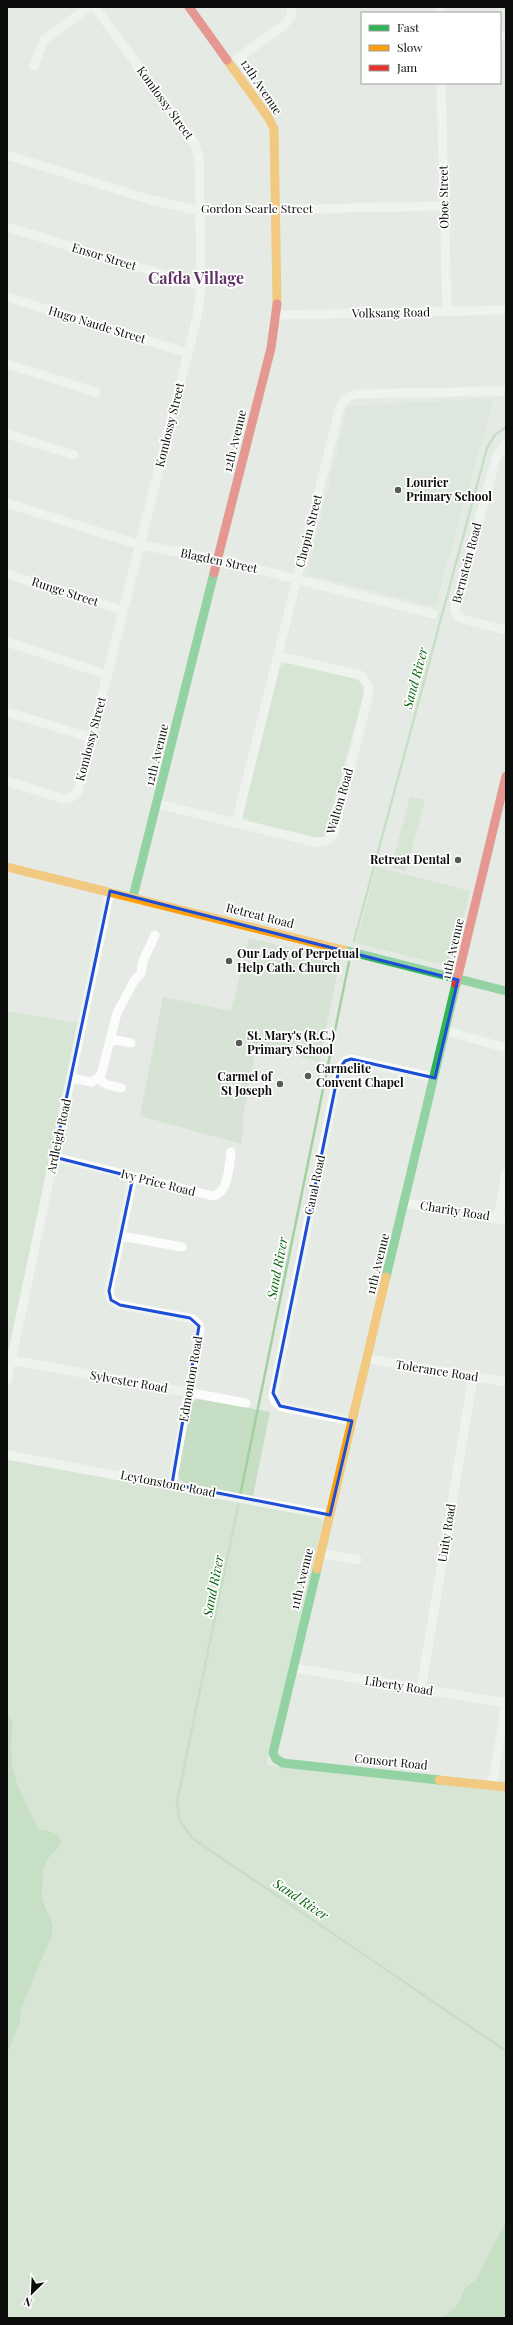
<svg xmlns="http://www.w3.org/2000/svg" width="513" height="2325" viewBox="0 0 513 2325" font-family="'Playfair Display',serif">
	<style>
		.built { fill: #d6e3d5 }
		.green { fill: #c6dec3 }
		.water { fill: #a3d0a0 }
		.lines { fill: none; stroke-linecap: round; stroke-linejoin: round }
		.stream { stroke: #a3d0a0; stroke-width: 2.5 }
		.street { stroke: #fbfcfb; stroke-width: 9 }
		.fast { stroke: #30b455; stroke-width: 9 }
		.slow { stroke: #ff9f0a; stroke-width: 9 }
		.jam { stroke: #e5322d; stroke-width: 9 }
		.marked { fill: none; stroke: #1d4ed8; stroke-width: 3; stroke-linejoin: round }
		.poi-dot { fill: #575b56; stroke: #fff; stroke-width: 1.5 }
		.labels { text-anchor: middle; stroke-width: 3.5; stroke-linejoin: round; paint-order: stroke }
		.street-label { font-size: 12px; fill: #0a0d09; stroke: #fff }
		.poi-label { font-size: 12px; font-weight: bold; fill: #0a0d09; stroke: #fff; text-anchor: start }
		.water-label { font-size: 13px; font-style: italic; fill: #036307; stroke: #fff }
		.district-label { font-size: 16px; font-weight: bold; fill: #623467; stroke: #fff }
	</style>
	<rect width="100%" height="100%" fill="#e5ebe4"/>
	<path class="built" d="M494 398 435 607 307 574 348 406Z
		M249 938 340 960 319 1062 261 1045 258 1054 255 1053 242 1121 244 1123 241 1144 140 1116 163 997 231 1011Z"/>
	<path class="green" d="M287 663 361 680 365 689 324 838 319 839 249 821 243 817 280 666Z
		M410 796 425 800 406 871 391 868Z
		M376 867 470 891 452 964 444 965 356 943Z
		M7 1011 78 1023 7 1361Z
		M199 1398 270 1412 253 1496 186 1483 180 1480 178 1474 191 1403Z
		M7 1458 316 1516 323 1522 266 1765 506 1791V2318H7V2054L20 2022 21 2009 38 1966 48 1910 42 1898 43 1872 47 1860 62 1843 52 1831 38 1829 18 1786 13 1769 11 1748 13 1723 7 1712Z"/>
	<path class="water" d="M7 1712 13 1723 11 1748 13 1769 18 1786 38 1829C50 1831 57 1831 62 1843L47 1860 43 1872 42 1898 53 1925 51 1937 21 2009 20 2022 7 2054Z
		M506 2222V2318H442L456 2307 466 2287 475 2281Z"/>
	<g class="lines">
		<path class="stream" d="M354 941 487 448 495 435 506 427
			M240 1496 349 962
			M239 1501 177 1802 180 1821 192 1838 506 2051"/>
		<path class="street" d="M440 7V13
			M500 36 506 35
			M230 64 284 25 292 15 291 7
			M34 66 44 40 89 7
			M441 83 447 311
			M7 155 151 200 201 211 444 206
			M7 227 201 286
			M7 297 188 353
			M276 315 506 310
			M7 364 96 392
			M7 434 74 455
			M506 443 496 458 455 608 457 615 463 619 506 630
			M7 503 140 545 217 559 433 614
			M7 574 122 610
			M7 642 108 675
			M7 712 92 738
			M7 781 63 799 70 798 78 791 197 317 201 286 199 158 195 144 95 7
			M157 804 315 842C324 842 329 841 334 833L368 696V685L360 675 278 656
			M236 822 340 406 345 399 355 394 506 391
			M446 1031 506 1048
			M111 1039 131 1043
			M71 1078 92 1082 101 1075 117 1013 134 981 141 973 143 961 155 935
			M98 1079 108 1085 121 1088
			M54 1157 213 1196C229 1193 229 1165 231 1152
			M133 1177 109 1291C109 1298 113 1303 120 1305L193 1319 198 1324 200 1329 172 1484
			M405 1203 506 1220
			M498 1218 506 1174
			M121 1236 182 1247
			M367 1359 506 1382
			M11 1360 246 1403
			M7 1380 110 891
			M352 1421 282 1407 275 1402 273 1396 339 1069 345 1061 351 1059 435 1078
			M7 1455 330 1515
			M320 1553 357 1560
			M293 1668 506 1703
			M421 1689 473 1377
			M492 1786 506 1704"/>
		<path class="fast" d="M133 897 214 573
			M344 950 506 991
			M386 1277 456 984
			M317 1569 273 1753 276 1759 283 1763 439 1780"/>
		<path class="slow" d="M227 60 268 117 274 129 277 304
			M7 867 344 950
			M317 1569 386 1277
			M439 1780 506 1787"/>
		<path class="jam" d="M189 7 227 60
			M214 573 271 348 277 304
			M456 984 506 776"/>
	</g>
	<path d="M0 0H513V2325H0ZM110 891 458 980 435 1078 351 1059 345 1061 339 1069 273 1393 280 1406 352 1421 330 1515 172 1484 199 1326 190 1318 120 1305 111 1300 109 1291 133 1177 54 1157Z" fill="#e5ebe4" fill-opacity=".55" fill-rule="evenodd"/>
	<path class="marked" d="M110 891 458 980 435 1078 351 1059 345 1061 339 1069 273 1393 280 1406 352 1421 330 1515 172 1484 199 1326 190 1318 120 1305 111 1300 109 1291 133 1177 54 1157Z"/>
	<g class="poi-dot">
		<circle cx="398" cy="490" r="4"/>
		<circle cx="458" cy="860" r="4"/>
		<circle cx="229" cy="961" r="4"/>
		<circle cx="239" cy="1043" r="4"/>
		<circle cx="308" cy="1076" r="4"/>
		<circle cx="280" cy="1084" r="4"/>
	</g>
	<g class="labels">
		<g class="street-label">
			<text transform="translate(261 87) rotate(56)" y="4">12th Avenue</text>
			<text transform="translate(165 103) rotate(54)" y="4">Komlossy Street</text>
			<text transform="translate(444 197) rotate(-91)" y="4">Oboe Street</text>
			<text x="257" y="213">Gordon Searle Street</text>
			<text transform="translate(104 257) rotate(17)" y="4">Ensor Street</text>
			<text transform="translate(391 313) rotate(-1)" y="4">Volksang Road</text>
			<text transform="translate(97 325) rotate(17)" y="4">Hugo Naude Street</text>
			<text transform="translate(170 425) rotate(-76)" y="4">Komlossy Street</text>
			<text transform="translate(235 441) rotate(-76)" y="4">12th Avenue</text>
			<text transform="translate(309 531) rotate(-76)" y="4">Chopin Street</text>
			<text transform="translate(219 561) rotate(12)" y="4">Blagden Street</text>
			<text transform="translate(467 563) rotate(-75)" y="4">Bernstein Road</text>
			<text transform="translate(65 592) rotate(18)" y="4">Runge Street</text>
			<text transform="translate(91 739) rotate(-75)" y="4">Komlossy Street</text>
			<text transform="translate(157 755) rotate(-76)" y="4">12th Avenue</text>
			<text transform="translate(340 801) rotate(-74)" y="4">Walton Road</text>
			<text transform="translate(260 916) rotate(14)" y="4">Retreat Road</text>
			<text transform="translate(453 949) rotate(-77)" y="4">11th Avenue</text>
			<text transform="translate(59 1136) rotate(-78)" y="4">Ardleigh Road</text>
			<text transform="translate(158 1183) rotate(14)" y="4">Ivy Price Road</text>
			<text transform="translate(315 1185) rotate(-78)" y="4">Canal Road</text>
			<text transform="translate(455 1211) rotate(9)" y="4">Charity Road</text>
			<text transform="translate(378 1264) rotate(-76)" y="4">11th Avenue</text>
			<text transform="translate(437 1371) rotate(9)" y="4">Tolerance Road</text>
			<text transform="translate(191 1379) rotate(-80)" y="4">Edmonton Road</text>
			<text transform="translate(129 1382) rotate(10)" y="4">Sylvester Road</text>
			<text transform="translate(168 1484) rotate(11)" y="4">Leytonstone Road</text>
			<text transform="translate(447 1533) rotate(-81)" y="4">Unity Road</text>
			<text transform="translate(302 1579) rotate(-76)" y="4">11th Avenue</text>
			<text transform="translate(399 1686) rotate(9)" y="4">Liberty Road</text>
			<text transform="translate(391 1762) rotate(6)" y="4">Consort Road</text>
		</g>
		<g class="poi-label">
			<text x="406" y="487">Lourier<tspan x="406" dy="14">Primary School</tspan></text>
			<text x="450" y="864" text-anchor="end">Retreat Dental</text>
			<text x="237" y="958">Our Lady of Perpetual<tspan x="237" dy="14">Help Cath. Church</tspan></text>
			<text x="247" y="1040">St. Mary's (R.C.)<tspan x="247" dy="14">Primary School</tspan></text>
			<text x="316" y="1073">Carmelite<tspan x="316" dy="14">Convent Chapel</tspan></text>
			<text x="272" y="1081" text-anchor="end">Carmel of<tspan x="272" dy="14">St Joseph</tspan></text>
		</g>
		<g class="water-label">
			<text transform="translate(415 678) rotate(-75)" y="5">Sand River</text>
			<text transform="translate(277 1268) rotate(-79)" y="5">Sand River</text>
			<text transform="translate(213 1586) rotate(-79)" y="5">Sand River</text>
			<text transform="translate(301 1899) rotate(34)" y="5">Sand River</text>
		</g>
		<g class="district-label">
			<text x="196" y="284">Cafda Village</text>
		</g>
	</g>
	<rect width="513" height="2325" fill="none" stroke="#0a0d09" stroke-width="16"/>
	<rect x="361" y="12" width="140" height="72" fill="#ffffff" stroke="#9d9e9d"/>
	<rect x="369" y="25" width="20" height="6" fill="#30b455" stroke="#9d9e9d"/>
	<text x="397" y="32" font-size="12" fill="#0a0d09">Fast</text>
	<rect x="369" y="45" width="20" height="6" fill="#ff9f0a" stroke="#9d9e9d"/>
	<text x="397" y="52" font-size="12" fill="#0a0d09">Slow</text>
	<rect x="369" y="65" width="20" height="6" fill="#e5322d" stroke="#9d9e9d"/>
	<text x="397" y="72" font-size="12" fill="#0a0d09">Jam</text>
	<g transform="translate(32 2293) rotate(204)" stroke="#ffffff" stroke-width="3" paint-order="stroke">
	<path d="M0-3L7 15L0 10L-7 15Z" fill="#0a0d09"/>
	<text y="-6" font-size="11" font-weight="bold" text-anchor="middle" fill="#0a0d09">N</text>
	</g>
</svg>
